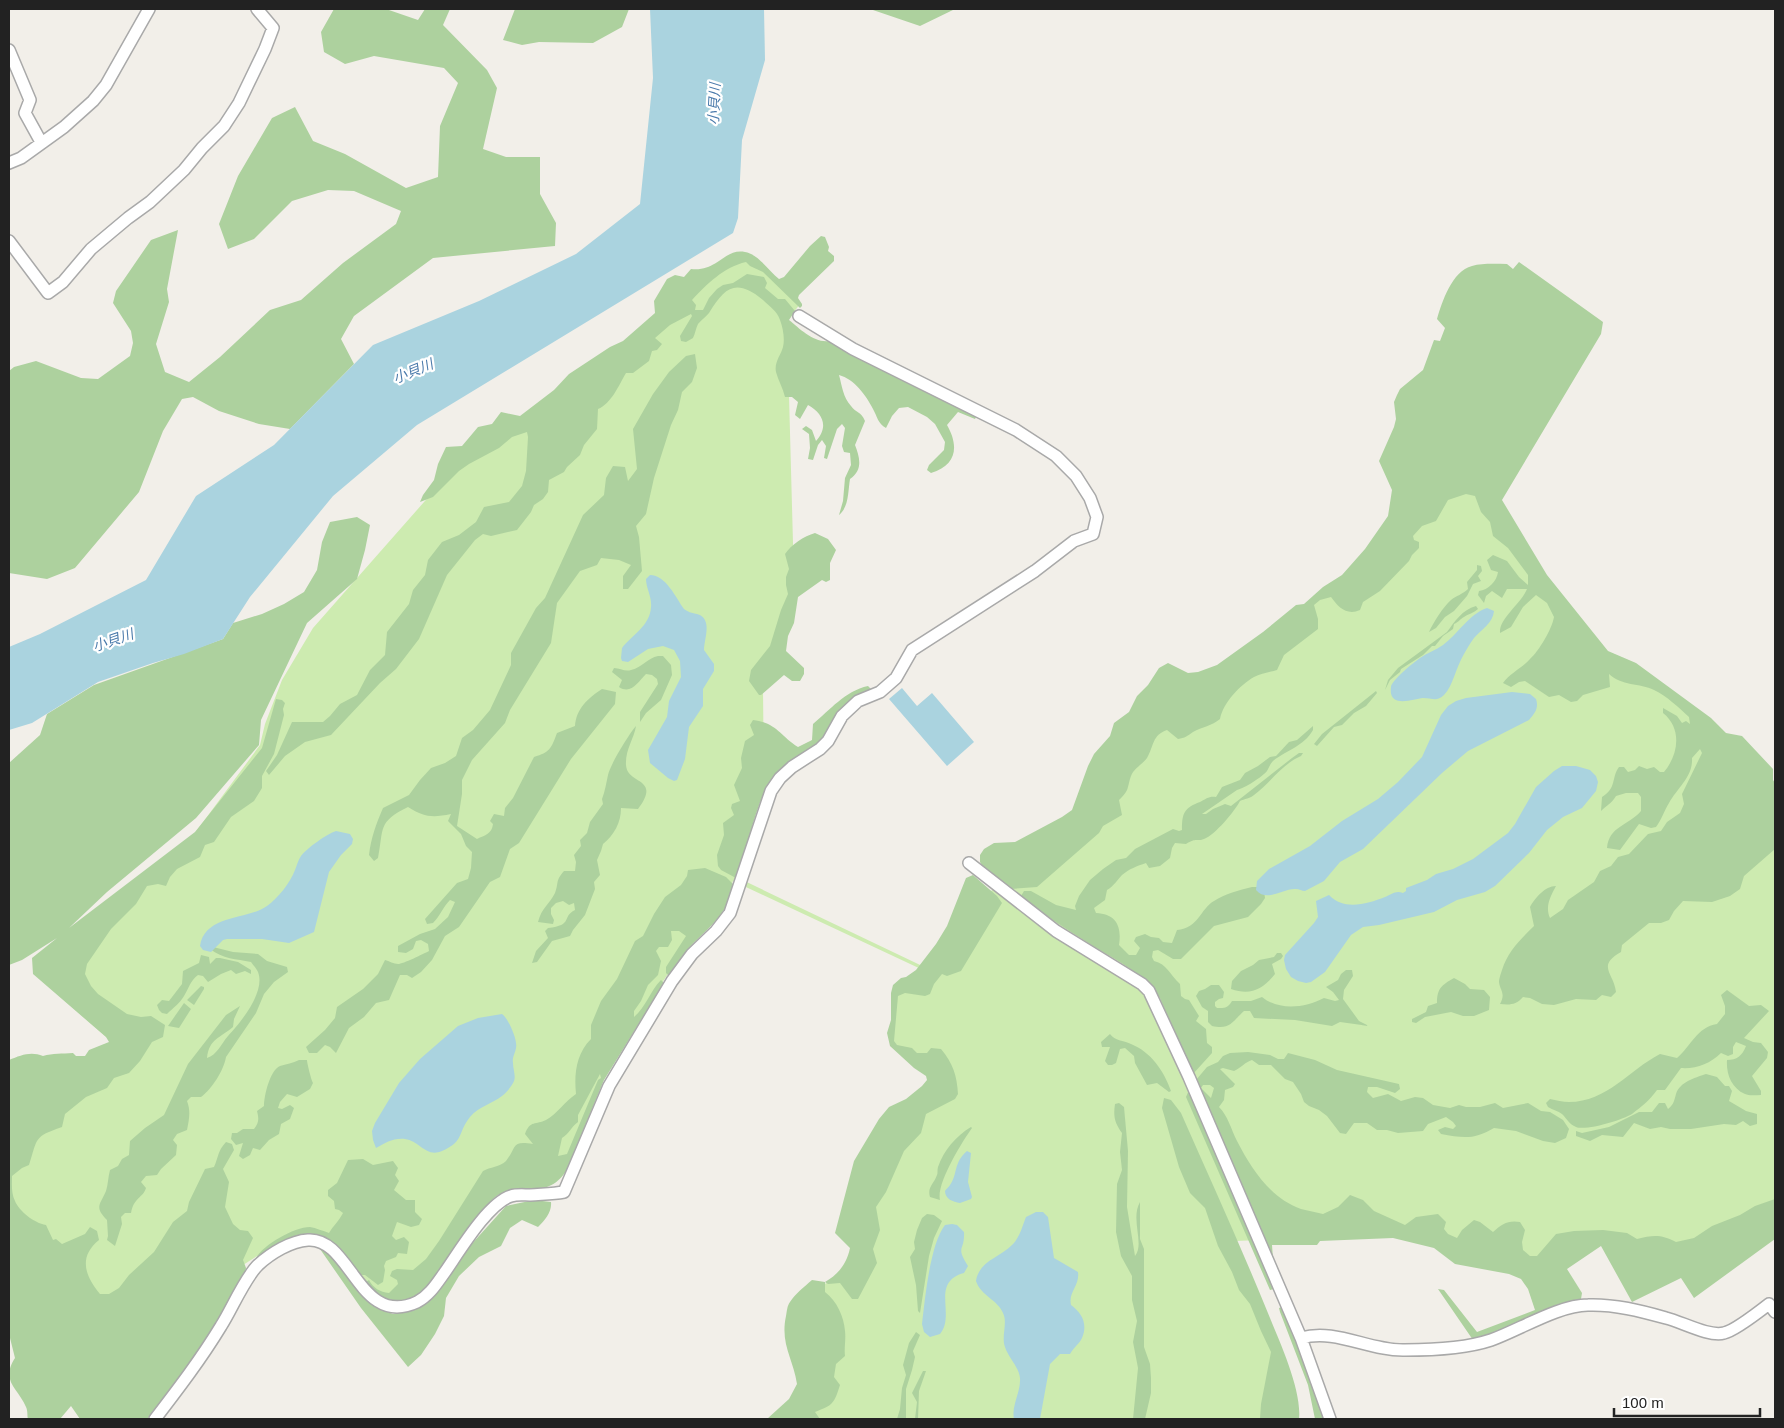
<svg xmlns="http://www.w3.org/2000/svg" width="1784" height="1428" viewBox="0 0 1784 1428" font-family="Arial,'Noto Sans JP',sans-serif">
	<style>
		.grass { fill: #cdebb0 }
		.forest { fill: #add19e; fill-rule: evenodd }
		.water { fill: #aad3df }
		.lines { fill: none; stroke-linecap: round; stroke-linejoin: round }
		.minor-casing { stroke: #a9a9a9; stroke-width: 14 }
		.minor { stroke: #fff; stroke-width: 11 }
		.labels { text-anchor: middle; stroke-width: 4.5; stroke-linejoin: round; paint-order: stroke }
		.water-label { font-size: 14px; font-style: italic; fill: #4a7aab; stroke: #fff }
	</style>
	<rect width="100%" height="100%" fill="#f2efe9"/>
	<path class="grass" d="M745 254 800 304 787 321 794 580 763 689 764 786 734 876 939 974 1002 874 1102 805 1151 714 1343 578 1455 450 1601 658 1666 690 1728 747 1775 826V1231L1634 1298 1600 1239 1528 1268 1413 1234 1235 1241 1280 1352 1289 1419H791L814 1288 837 1279 854 1261 870 1160 928 1081 926 1072 891 1040 895 995 923 970 733 881 720 913 684 949 604 1073 564 1167 506 1187 488 1201 397 1300 373 1290 331 1237 296 1231 243 1265 128 1329 9 1222V1123L112 1042 33 973 195 833 260 745 265 724 282 680 313 628 439 485 474 453 537 421 702 278Z"/>
	<path class="forest" d="M334 9H386L418 20 425 9H450L443 25 487 70 497 88 483 149 506 157H540V194L556 223 555 246 433 258 354 316 341 339 354 364 290 429 259 424 219 411 193 397 182 399 163 431 139 492 75 568 47 579 9 573V371L14 367 36 361 81 378 98 379 130 356 133 343 131 331 113 303 116 291 151 240 178 230 167 289 169 302 156 344 165 372 189 382 220 357 270 310 301 300 343 263 396 224 401 211 354 191 328 190 292 201 254 239 228 249 219 224 238 176 272 118 295 107 313 141 345 154 406 188 438 177 440 126 458 83 444 68 374 56 345 64 324 52 321 32Z
		M515 9H629L622 27 593 43 539 42 522 45 503 40Z
		M870 9H955L920 26Z
		M821 236 825 237 829 247 828 251 834 256V261L799 295 798 298 802 304V306L800 308 763 272 750 266 746 262C724 267 707 284 692 300L696 305 695 310H703L709 298 717 289 723 285 733 283 747 274 764 277 767 283 765 288 778 299H785L795 311 789 320C800 329 814 343 829 341L902 380 976 417 975 419 958 412 947 425C959 446 957 465 931 473L927 470 929 465 944 450 945 442 935 424 927 417 908 407 899 408 892 416 886 428C878 424 877 416 873 409 866 395 854 379 839 375 842 386 843 397 851 406 856 413 861 411 865 421L855 445C860 458 863 470 850 479 848 491 849 507 839 515L843 501 845 478 851 465 850 453 844 452 842 446 845 428 842 424 837 429 827 459 824 458 826 446 822 440 818 445 813 460 808 459 810 448 809 434 802 429 806 426 812 430 816 441C829 427 823 413 808 405L800 419 795 415 798 402 792 397H785C783 388 778 380 776 372 774 362 781 355 783 347 785 339 783 328 780 320 777 311 770 307 763 300 736 278 725 287 709 313 706 317 701 320 698 324 696 328 695 334 693 338L686 342 681 341 680 336 692 316 691 314 670 325 655 338 662 344 657 350 652 351 649 361 633 373H626C619 385 611 404 598 409L597 429 584 445 580 455 567 467 564 472 549 480 548 492 543 499 534 505 531 512 517 530 491 536 483 534 475 540 447 575 419 639 396 669 380 683 331 735 305 742 285 756 269 775 266 771 277 755 292 722H323L330 716 340 704 357 695 370 670 385 655 387 632 409 604 413 590 425 575 428 560 442 542 459 535 476 522 484 507 509 502 522 486 526 471 528 437 527 432 512 437 499 448 469 464 459 471 433 497 420 502 423 495 434 480 438 464 446 447 462 446 478 427 492 424 501 412 520 416 554 390 569 374 610 347 623 341 655 313 654 301 667 279 675 275 684 277 691 269C718 272 724 248 745 252 758 254 769 271 779 279L784 277 810 246Z
		M1519 262 1603 322 1601 334 1502 500 1547 575 1608 651 1636 663 1711 718 1726 733 1742 736 1773 769V780L1775 783V849L1744 876 1740 889 1730 896 1712 902 1683 901 1674 911 1669 920 1661 923H1649L1622 945 1621 952C1596 966 1614 973 1616 992L1611 997 1602 995 1596 1000 1576 999 1554 1005 1542 1004 1530 998 1523 997C1516 1005 1510 1005 1500 1004 1506 993 1500 991 1499 982 1499 979 1501 973 1502 970 1508 951 1520 940 1534 926L1530 907C1535 898 1545 886 1556 886 1550 897 1545 907 1550 918L1563 909 1568 900 1594 882 1600 871 1611 866 1618 857 1629 854 1648 834 1661 831 1667 822 1680 813 1684 804 1682 794 1702 753 1700 749 1692 758C1693 777 1678 787 1669 803 1664 811 1662 819 1656 827L1651 828 1639 824 1620 850 1607 848C1609 826 1628 826 1641 811V797L1638 793H1626L1616 796C1611 804 1607 805 1601 811L1602 797C1617 788 1611 778 1619 767H1624L1628 772 1635 770 1639 766 1647 769 1654 767 1660 772H1664C1679 754 1682 728 1663 713V708L1677 716 1682 723 1686 721 1690 724 1689 717C1679 708 1667 696 1654 690 1640 683 1621 686 1609 674L1610 687 1583 695 1577 701 1571 702 1559 695 1549 697 1525 681 1519 682 1511 687 1503 683C1510 673 1522 668 1530 659 1539 651 1552 629 1554 617L1547 603 1536 595 1523 607 1511 627 1500 633C1499 618 1521 604 1527 589H1507L1502 598 1492 591 1486 596 1484 603 1478 595 1479 591C1488 590 1497 581 1498 572L1491 570 1487 560 1493 555 1507 561 1519 577 1528 585V575L1508 548 1493 536 1490 522 1481 512 1475 496 1466 494 1448 500 1436 521 1422 526 1413 536 1414 540 1419 542V548L1412 555 1409 561 1380 591 1363 602 1360 610C1347 616 1338 607 1331 597L1320 600 1314 605 1318 619V629L1284 655 1277 670C1270 672 1260 674 1254 677 1240 685 1223 703 1220 719 1212 726 1202 727 1193 732 1187 736 1185 738 1178 739L1167 730C1152 735 1154 746 1147 758 1143 764 1134 768 1131 776 1127 787 1130 790 1119 800L1122 815 1103 826 1099 833 1037 887 1011 889 983 867 980 862V855L984 849 994 843 1015 842 1062 817 1072 810 1088 766 1094 754 1110 736 1114 723 1129 712 1137 696 1148 685 1159 668 1168 663 1188 673 1198 672 1217 665 1263 632 1296 605 1304 604 1323 587 1342 575 1365 549 1388 516 1392 490 1379 461 1394 427 1396 419 1394 402 1397 395 1400 389 1423 370 1434 340 1440 341 1445 328 1437 319C1442 302 1452 271 1472 266 1482 263 1496 264 1507 264L1513 269Z
		M695 354 697 368 692 382 682 392 678 410 671 425 654 478 646 514 636 526 639 537 642 571 628 589H623V576L631 565 619 560 601 558 597 565 580 571 557 603 551 643 510 710 505 723 472 760 462 780V794L457 826 477 839C485 835 492 834 493 824L490 821 494 814 504 816 505 808 513 798 534 757C550 752 551 749 557 733L575 726C576 709 588 698 602 689L616 692 615 704 571 759 519 843 510 849 500 877 490 882 459 927 445 936 432 960 421 972 412 978 407 975H400L389 1000 376 1003 364 1017 349 1028 336 1053 330 1047 325 1045 317 1053H309L306 1047 325 1030 335 1018 337 1007 363 989 378 974 385 960C389 961 394 964 398 964 403 964 423 954 429 951L428 944 421 940 416 941 413 949 406 953 398 952V946L420 934 435 929 448 917 455 902 450 900C443 907 440 916 433 923L427 924 425 919 457 883 468 879 471 868 472 852 466 846 461 834 448 821 451 814C432 818 424 817 408 807 377 822 384 829 378 858L374 861 369 855C371 838 376 824 383 808L409 795 420 780 431 768 445 763 456 756 462 738 473 730 490 710 511 665V653L536 608 545 598 583 515 604 495 606 478 613 466 625 467 628 481 637 469 633 429 653 394 669 372 686 356Z
		M357 517 370 525 365 550 357 579 307 623 261 720 259 745 196 818 107 892 69 928 195 832 262 748 276 699 282 700 285 703 283 709 284 715 274 754 262 776V788L254 801 231 817 214 842 205 845 200 857 177 869 170 877 166 886 158 884 147 886 136 904 111 929 87 964 85 974 91 986 98 994 127 1014 141 1017 151 1016 165 1025 163 1037 152 1042 140 1061 129 1073 114 1078 107 1088 86 1097 65 1114 62 1127C33 1137 38 1138 29 1165L22 1168 12 1176C12 1184 11 1193 15 1201 19 1211 34 1223 46 1225L53 1240 56 1239 62 1244 85 1234 90 1227 97 1231 99 1240C78 1257 85 1276 100 1294H109L119 1288 129 1275 154 1252 173 1222 187 1211 189 1202 205 1169 214 1167C219 1156 217 1152 226 1142L232 1144 234 1150 223 1169 229 1182 225 1207 233 1224 240 1230 248 1231 253 1238 243 1260 246 1268 244 1279 176 1385 147 1419H80L71 1406 60 1419H28C27 1416 28 1411 26 1407 18 1388 0 1381 15 1358L9 1334V1060C21 1055 31 1051 43 1056 53 1053 62 1054 73 1053L76 1056H85L89 1050 109 1042 106 1037 33 974 32 958 57 938 22 960 9 965V763L40 735 47 714 94 685 223 639 233 623 262 614 284 604 304 592 317 570 322 542 330 522Z
		M815 533 828 539 836 550 830 563V580L826 582 822 580 798 597 794 623 788 636 786 651 804 668V674L800 681H792L784 675 761 695H759L749 681 751 670 770 646 781 610 788 594 786 585V577L789 569 785 554C791 545 804 536 815 533Z
		M1477 565 1481 566 1482 571 1478 576 1481 581 1473 584 1467 596 1454 611 1445 617 1436 628 1429 632C1433 623 1443 607 1451 600 1456 596 1463 594 1468 589L1467 582 1477 570Z
		M1476 606 1478 609C1474 613 1468 614 1464 617 1460 619 1459 622 1454 624L1453 629 1443 636 1435 646H1432L1423 655 1401 669 1400 672 1390 680 1385 690 1388 680 1398 668 1447 632C1455 621 1462 610 1476 606Z
		M658 656H663L671 665 672 675 661 700 646 713 640 722V712L658 684 657 679 652 675 646 674C638 682 631 695 619 687L622 680 612 672 614 668C620 668 625 672 631 670 641 668 648 658 658 656Z
		M868 686 871 689 869 691C858 697 845 702 838 713 831 722 827 733 819 742 808 755 787 760 776 774 754 800 750 846 736 878L721 870 718 866 717 855 724 835 723 823 734 815 731 808 732 804 740 801 734 785 742 768 741 758 745 741 754 735 750 725 753 720C777 723 780 736 798 747L812 740 813 724C830 710 845 691 868 686Z
		M1376 691 1377 693 1366 706 1354 713 1342 725 1334 727 1317 746 1314 744 1322 734Z
		M636 726C634 739 625 750 626 765 627 785 662 777 638 809L621 808C621 823 614 835 603 844L601 851 597 860 600 875 594 882 595 889 585 915 573 930 570 936 552 941 537 962 532 963 536 951 548 938 545 931 548 928C574 925 561 917 575 910L574 903 569 905 563 901 556 903 551 908V914L554 920 553 924 538 922C542 907 549 905 555 893 559 883 555 881 564 871H575L576 862 574 855 581 846 580 840 587 833 590 822 603 804 602 799C605 791 606 784 608 775 610 765 629 734 636 726Z
		M1313 726V730C1303 747 1288 749 1273 761 1270 764 1269 768 1267 771 1262 777 1245 788 1237 790L1202 814H1206L1213 809 1225 804 1231 806 1292 758 1299 753H1303L1301 756C1282 764 1270 783 1254 795 1251 798 1244 799 1240 801 1234 812 1215 835 1204 839 1196 842 1197 837 1186 844L1175 843 1172 848 1170 858 1160 866 1149 868 1146 863C1137 866 1129 869 1122 875 1117 880 1114 886 1107 890L1105 900 1094 908 1096 913C1116 914 1122 926 1119 945L1129 955H1136L1140 948 1134 941 1136 937 1145 934 1151 937 1159 938 1163 942 1172 943 1177 930C1199 928 1200 909 1214 901 1225 894 1239 890 1252 887H1258L1264 891 1265 898 1261 904 1248 917 1214 926 1181 959H1173L1158 950 1153 951 1152 957 1154 961C1167 964 1170 975 1180 984L1181 996 1185 999 1189 1000 1199 1016 1196 1021 1206 1029 1207 1043 1212 1047V1053L1193 1074 1160 998C1142 971 1113 959 1087 942 1064 928 1042 913 1021 896L1024 891H1031L1056 905 1076 910 1075 906 1079 896 1090 880 1103 869 1116 860 1126 858 1135 849 1173 829 1179 831 1182 830C1182 813 1184 808 1200 802 1206 799 1209 796 1216 797L1222 787 1240 780 1245 773 1258 766 1270 757 1276 756 1289 742 1297 740Z
		M705 868 726 877 733 884C731 913 705 930 687 950 681 958 676 968 669 976L666 973V967L686 936 679 931H671L672 940 668 947H659L656 951 661 961 658 975 648 985 641 1001 634 1011V1017C646 1007 650 991 661 980L664 983 604 1080 567 1170C544 1205 518 1176 493 1199 476 1215 461 1241 448 1260 442 1268 437 1277 430 1285 417 1300 393 1307 376 1294 372 1291 369 1286 366 1282L369 1280C373 1288 380 1292 389 1293L398 1284 397 1280 390 1276 392 1271 397 1269 413 1270 426 1259 439 1241 483 1171C490 1167 500 1167 506 1161 517 1147 511 1140 533 1144L525 1134C530 1120 536 1125 546 1120 557 1114 565 1101 576 1094 574 1074 576 1054 591 1039V1025L601 1001 617 979 635 941 643 936 654 914 665 897 681 885 687 876 688 870ZM600 1074 601 1078 598 1080 567 1154 558 1156 562 1138C569 1134 571 1127 578 1122V1115Z
		M973 875 997 896 1002 903 961 971 947 976 942 974 934 984 930 994 925 996 905 993 898 996 894 1041 897 1045 912 1048 917 1053H927L931 1048 941 1049C953 1063 957 1076 958 1094L955 1099 926 1114 921 1133 904 1151 886 1192 876 1207 880 1230 873 1249 877 1263 858 1299H852L840 1283 828 1284 825 1282C839 1274 847 1263 850 1248L835 1233 854 1161 879 1119 889 1107 906 1099 922 1086 927 1080 926 1076 914 1068 890 1046 887 1033 891 1020V993L893 985 901 978 906 977 916 970 936 944 947 926 966 878Z
		M213 947 233 952 258 954 267 961 287 967 288 972 274 982 264 994 256 1013 226 1057C224 1070 212 1089 201 1097H191L187 1101C191 1111 189 1120 187 1130L177 1134 173 1140 177 1145 176 1155 161 1169 157 1175 146 1176 141 1182 146 1188C143 1198 134 1197 131 1213H125L121 1217 122 1224 115 1246 107 1240 108 1236 107 1220C94 1207 100 1205 106 1191 108 1185 108 1177 110 1170L118 1166 122 1159 129 1155 130 1141 145 1128 164 1115 188 1064 226 1015 240 1006 234 1019 233 1027C220 1038 209 1039 207 1058 217 1055 221 1044 228 1036 240 1023 266 992 258 972 257 969 253 965 251 962 236 959 223 959 210 949Z
		M1277 953H1281L1283 956 1281 959 1272 964 1275 974C1263 989 1251 996 1231 989L1232 981 1241 971 1253 965 1259 960 1274 957Z
		M201 955 209 957 210 964 216 958H220L238 962 251 970V974L245 971 236 974 231 970 221 974 208 982 203 976 198 975C190 981 189 988 184 996 180 1003 173 1008 167 1014L162 1013 159 1010 157 1005 162 1000 169 1001 182 984 183 971 199 963Z
		M1346 970H1352L1353 976 1344 990 1343 999 1359 1021 1369 1026 1340 1022 1332 1026 1295 1020 1254 1018 1250 1011H1244C1232 1022 1230 1030 1212 1026L1208 1022V1011L1202 1007 1196 996 1199 991 1205 989 1211 985H1219L1224 992 1223 998 1219 999 1215 1002V1006L1217 1008C1225 1008 1228 1008 1232 1001H1251L1262 997C1279 1011 1305 1008 1324 998L1335 1001 1339 1000 1333 992 1326 987 1338 980 1341 974Z
		M1454 978 1465 984 1470 989 1484 990 1490 997 1489 1010 1474 1016H1463L1451 1012 1425 1017 1416 1023 1412 1022V1019L1426 1012 1428 1006 1437 1003C1437 988 1442 985 1454 978Z
		M201 986 204 987V989L194 1005 187 1000Z
		M1727 990 1749 1006 1761 1005 1769 1011 1744 1038 1753 1042 1761 1043 1768 1052 1767 1058 1752 1076 1761 1091V1095C1756 1095 1749 1096 1745 1094 1731 1088 1726 1073 1727 1060 1737 1060 1742 1056 1746 1046L1736 1042 1733 1047V1054L1728 1056 1721 1053C1710 1064 1696 1069 1681 1068L1665 1090H1657C1650 1100 1641 1107 1632 1114 1622 1120 1587 1131 1576 1127 1569 1124 1567 1119 1562 1114 1558 1111 1553 1110 1548 1107L1546 1103 1550 1099C1556 1100 1563 1102 1569 1102 1607 1102 1629 1070 1660 1054L1677 1058C1691 1046 1697 1027 1717 1024L1725 1014V1006L1721 995Z
		M184 1003 191 1009 179 1028 168 1026Z
		M1110 1034C1115 1041 1123 1040 1131 1044 1151 1052 1164 1071 1171 1091L1169 1092 1157 1083 1147 1085 1135 1063 1134 1056 1125 1048 1120 1049 1116 1063 1112 1065H1108L1105 1061 1110 1047H1102L1101 1042Z
		M1248 1052 1270 1055 1278 1059H1284L1288 1053 1315 1060 1337 1070 1399 1084 1400 1089 1395 1093 1377 1087H1368L1367 1092 1373 1098 1388 1094 1401 1101 1415 1097 1423 1098 1433 1105 1450 1108 1459 1105 1466 1107H1480L1495 1103 1503 1108 1528 1103 1541 1111 1550 1112 1563 1120 1569 1129 1566 1138 1555 1143 1543 1141 1516 1131 1494 1128C1474 1140 1463 1138 1441 1134L1438 1130 1445 1127 1453 1129 1456 1126 1453 1122 1446 1117 1428 1124 1423 1131 1398 1133 1387 1130H1377L1367 1123H1354L1346 1134 1340 1133 1327 1116 1319 1110 1309 1106 1304 1102 1301 1094 1293 1082 1285 1079 1271 1065H1259L1252 1060C1245 1062 1241 1068 1234 1071L1223 1068 1220 1069 1235 1084 1233 1087 1225 1090 1224 1100 1219 1107C1228 1116 1231 1129 1237 1141 1251 1168 1270 1198 1301 1209 1308 1211 1316 1212 1323 1214L1338 1207 1350 1195 1363 1200 1374 1211 1405 1225 1416 1217 1438 1214 1446 1222 1444 1229 1448 1234 1457 1238 1462 1230 1474 1220 1480 1222 1493 1232C1502 1224 1508 1220 1520 1222L1525 1230 1522 1242 1523 1250 1530 1256H1537L1556 1234 1574 1231 1603 1230 1627 1233 1637 1239C1653 1235 1661 1234 1676 1242L1694 1238 1712 1226 1740 1215 1755 1206 1775 1199V1239L1694 1298 1681 1278 1632 1302 1601 1246 1567 1269 1582 1293 1581 1299 1473 1340 1438 1289 1444 1290 1477 1332 1535 1310 1528 1289 1521 1279 1509 1274 1455 1264 1434 1248 1393 1238 1320 1241 1317 1245H1272L1273 1259 1277 1270 1274 1289 1270 1290 1186 1097 1189 1090 1196 1087V1080L1207 1067 1218 1062 1223 1056 1230 1053ZM1203 1085H1210L1214 1088 1211 1098 1201 1088Z
		M299 1060H307C307 1063 311 1079 313 1083L310 1089 297 1097 287 1094 280 1102 278 1108 282 1109 290 1105 294 1108 290 1119 281 1124 279 1134 269 1140 260 1150 253 1148 250 1155 243 1159 239 1156 243 1143 236 1145 231 1139 232 1133H237L243 1129H254C259 1123 259 1119 257 1111L264 1106C264 1096 270 1070 280 1066 286 1064 293 1063 299 1060Z
		M1706 1074 1717 1077 1725 1086H1729L1732 1091 1729 1101 1746 1111 1757 1114V1124L1750 1126 1743 1121 1736 1125 1724 1124 1691 1129H1670L1661 1127 1650 1129 1634 1123 1623 1137 1602 1135 1590 1141 1576 1136V1131L1582 1133 1609 1127 1639 1112H1652L1659 1103H1665L1668 1109C1674 1104 1674 1101 1676 1094 1680 1082 1694 1078 1706 1074Z
		M1164 1098 1171 1100 1181 1113C1211 1181 1242 1249 1270 1318 1281 1345 1302 1391 1299 1419H1260L1261 1404 1271 1352 1261 1331 1250 1304 1239 1290 1232 1272 1218 1246 1205 1208 1190 1193 1179 1167 1162 1108Z
		M1119 1103 1124 1107 1128 1151 1127 1207 1135 1256C1145 1244 1130 1219 1140 1202V1239L1144 1249V1347L1150 1364 1151 1378V1393L1145 1419H1133L1138 1368 1133 1342 1137 1321 1132 1300V1276L1121 1256 1116 1232 1117 1184 1122 1170 1120 1152 1122 1133C1115 1123 1113 1117 1115 1104Z
		M971 1127 972 1128C962 1142 936 1184 940 1200L930 1197C927 1187 934 1184 937 1175 938 1173 937 1170 938 1167 944 1150 956 1136 971 1127Z
		M363 1159 373 1165 393 1161 398 1168 395 1175 399 1181 394 1190 406 1200H415V1212L422 1219 419 1225 411 1227 397 1222 392 1236 396 1240 404 1237 409 1242 407 1254 398 1253 396 1257 386 1261 384 1266 385 1270 383 1282 378 1285 365 1275H360C352 1266 339 1247 329 1240 305 1225 276 1244 258 1259L256 1258C263 1245 294 1227 310 1227 316 1228 323 1231 329 1233 333 1226 339 1221 343 1213L339 1210 335 1209 334 1201 328 1196V1190L337 1183 348 1160Z
		M534 1200 551 1202C552 1212 545 1220 538 1227L522 1220 510 1228 501 1246 479 1257 459 1276 446 1298 444 1316 435 1334 421 1355 408 1367 361 1308 320 1249 323 1247 336 1258 360 1293 375 1307 393 1314 415 1308 430 1299 469 1247 506 1206Z
		M927 1214 934 1215 942 1221 934 1238 929 1256 920 1313 918 1311 916 1285 910 1257 915 1249 914 1242 917 1230 922 1218Z
		M812 1280 825 1282V1292C837 1301 844 1317 845 1331 846 1340 844 1348 845 1356L836 1364 834 1377 840 1385C834 1404 833 1405 815 1412L820 1419H767L789 1399 797 1384C793 1358 780 1344 786 1316 787 1311 787 1306 790 1302 796 1293 804 1287 812 1280Z
		M1282 1307 1294 1331 1327 1419H1315L1308 1385 1280 1312 1279 1308Z
		M916 1332 920 1335 913 1351 915 1357 912 1370 906 1389V1419H897L900 1409 902 1388 906 1375 903 1365 909 1343Z
		M923 1371H926L919 1391 918 1419H915L917 1402 912 1393Z"/>
	<path class="water" d="M650 9H764L765 60 742 140 738 218 733 233 417 425 333 496 250 597 223 639 184 654 153 663 98 682 32 723 9 730V647L40 634 146 580 196 496 274 445 373 345 479 301 576 254 640 204 653 78Z
		M650 575C666 575 676 598 684 609 689 613 694 613 700 615 712 622 704 639 704 650L714 664V671L703 689V706L689 727 685 759 677 780 674 781 668 778 650 763 648 750 667 717 669 701 681 677 680 661 674 650 663 646 648 649 628 662 622 661 621 658 622 648C632 635 650 626 651 607 652 597 646 588 646 579Z
		M1487 608 1494 611C1493 623 1481 630 1474 638 1470 643 1467 649 1464 654 1456 667 1453 686 1444 695 1437 702 1432 698 1423 698 1413 699 1388 709 1391 687 1391 681 1414 662 1420 658 1427 653 1436 650 1443 645 1458 634 1469 614 1487 608Z
		M902 688 917 706 932 693 974 742 947 766 889 699Z
		M1512 692 1530 694 1536 699C1539 708 1535 713 1529 720L1468 751 1442 773 1363 849 1340 862 1324 881 1305 891C1302 891 1299 889 1296 889 1283 888 1267 903 1256 890L1257 881 1269 869 1310 846 1342 821 1378 799 1398 782 1422 757 1441 715 1448 706 1456 701 1466 698Z
		M1562 766H1576L1590 770 1596 776 1598 782 1596 791 1582 808 1563 817 1547 830 1529 853 1495 886 1485 892 1457 900 1434 912 1379 925 1363 927 1351 935 1325 972 1311 982 1306 983 1298 981 1291 977 1286 969 1284 960 1285 955 1314 923 1318 917 1316 901 1329 895C1344 911 1367 904 1385 897 1392 894 1396 890 1403 893L1406 891V888L1427 880 1436 874 1453 869 1473 859 1508 833 1515 824 1536 787 1554 771Z
		M336 831 350 834 353 839 352 844 341 855 329 872 314 932 289 943 262 939H227L223 940 211 952 203 950 200 946C205 914 248 920 267 906 278 898 290 883 295 870 297 865 298 860 301 856 307 848 327 834 336 831Z
		M502 1014C508 1018 518 1040 516 1048 515 1054 512 1057 513 1063 513 1069 516 1076 514 1081 512 1086 506 1093 502 1096 492 1104 479 1106 470 1117 457 1133 465 1141 442 1151 426 1158 420 1141 405 1139 392 1138 386 1143 376 1148L373 1140 372 1131 375 1123 399 1083 420 1059 458 1026 478 1018Z
		M967 1151 971 1153 968 1182 972 1197 971 1199 960 1203C953 1202 945 1199 945 1191 946 1189 949 1187 950 1185 958 1174 953 1163 967 1151Z
		M1036 1212H1043L1048 1217 1054 1258 1078 1272C1080 1286 1068 1292 1071 1305 1082 1313 1088 1324 1082 1338 1080 1343 1074 1347 1070 1354H1060L1050 1364 1040 1419H1014C1011 1406 1021 1392 1020 1378 1019 1367 1008 1357 1005 1347 1001 1336 1008 1323 1003 1313 998 1300 981 1296 976 1281 979 1261 999 1258 1012 1245 1020 1237 1022 1227 1026 1217Z
		M952 1224 957 1225 964 1232C965 1252 955 1245 968 1266L964 1273C930 1282 956 1315 940 1334L930 1337 924 1332 922 1324C925 1299 930 1244 945 1225Z"/>
	<g class="lines">
		<defs>
			<path id="minor" d="M9 50 30 100 25 113 41 142
				M9 163 21 158 64 127 93 101 106 85 149 9
				M9 241 48 293 63 282 91 249 128 218 150 202 184 170 202 148 224 126 239 103 265 49 273 28 257 9
				M969 863 1056 931 1142 984 1149 991 1189 1077 1301 1338
				M155 1419C178 1389 201 1359 221 1326 232 1309 244 1279 258 1265 271 1253 291 1241 308 1240 351 1237 359 1329 417 1302 430 1295 437 1283 445 1272 459 1252 488 1203 511 1196 517 1194 524 1195 530 1195 541 1194 553 1194 564 1192L609 1086 672 981 692 954 716 931 730 913 771 791 780 778 792 767 820 749 828 741 842 716 858 701 880 692 896 678 912 650 1035 571 1074 541 1093 534 1097 517 1090 498 1076 476 1056 456 1016 430 853 349 799 316
				M1330 1419 1301 1338C1336 1328 1369 1351 1405 1350 1431 1350 1467 1348 1491 1340 1519 1330 1559 1305 1588 1305 1614 1304 1641 1311 1666 1318 1682 1322 1709 1337 1724 1333 1734 1331 1760 1311 1769 1304L1775 1312"/>
		</defs>
		<use href="#minor" class="minor-casing"/>
		<use href="#minor" class="minor"/>
	</g>
	<g class="labels">
		<g class="water-label">
			<text transform="translate(714 104) rotate(-87)" y="5">小貝川</text>
			<text transform="translate(413 371) rotate(-22)" y="5">小貝川</text>
			<text transform="translate(113 640) rotate(-19)" y="5">小貝川</text>
		</g>
	</g>
	<rect width="1784" height="1428" fill="none" stroke="#222222" stroke-width="20"/>
	<path d="M1614 1408v8h146v-8" fill="none" stroke="#222222" stroke-width="2.5"/>
	<text x="1622" y="1408" font-size="15" fill="#222222" stroke="#ffffff" stroke-width="4" paint-order="stroke">100 m</text>
</svg>
